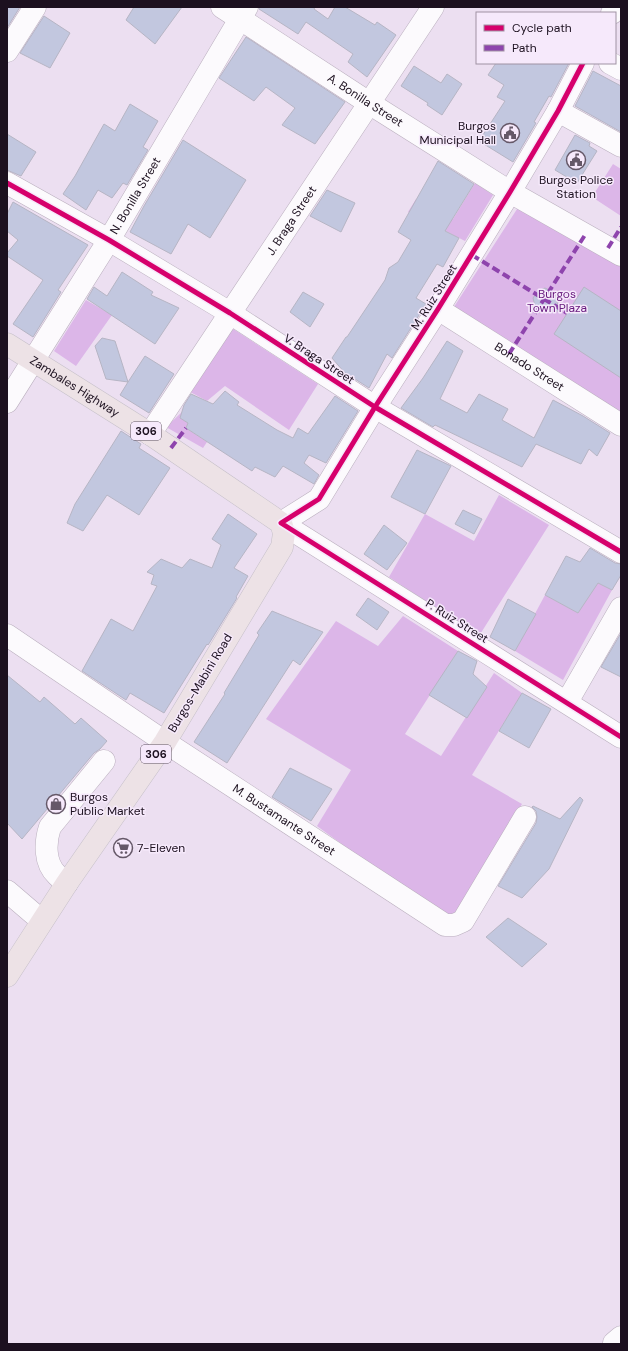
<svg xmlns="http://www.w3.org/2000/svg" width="628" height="1351" viewBox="0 0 628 1351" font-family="'DM Sans',sans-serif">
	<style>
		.green { fill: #dcb6e8 }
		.building { fill: #c2c7df; stroke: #b6b5c4 }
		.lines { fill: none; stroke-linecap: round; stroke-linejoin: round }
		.minor-casing { stroke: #baafbe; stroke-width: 23 }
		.major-casing { stroke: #c6c0c9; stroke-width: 23 }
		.minor { stroke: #fcfafd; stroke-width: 22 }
		.major { stroke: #ede2e6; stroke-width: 22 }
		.quiet { stroke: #8e44ad; stroke-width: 4; stroke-dasharray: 8 4; stroke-linecap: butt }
		.cycleway-casing { stroke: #f6e9fb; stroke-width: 8 }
		.cycleway { stroke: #d6006c; stroke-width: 5 }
		.labels { text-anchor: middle; stroke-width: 3; stroke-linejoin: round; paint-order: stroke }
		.shield { fill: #f6e9fb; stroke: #5d5161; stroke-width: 1 }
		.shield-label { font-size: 11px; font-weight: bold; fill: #1c101f }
		.street-label { font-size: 12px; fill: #1c101f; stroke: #f6e9fb }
		.poi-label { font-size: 12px; fill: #1c101f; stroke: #f6e9fb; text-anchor: start }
		.park-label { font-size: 12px; fill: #66187d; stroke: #f6e9fb }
	</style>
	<rect width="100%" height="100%" fill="#ecdff1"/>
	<path class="green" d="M613 164 621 169V216L592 197Z
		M475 183 493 195 465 241 408 212 416 199 453 219Z
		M519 206 621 265V418L452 310Z
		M86 300 112 315 76 366 54 351Z
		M224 323 318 384 289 430 225 386 207 401 181 387Z
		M182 412 188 423 186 428 207 442 203 448 166 427Z
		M499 495 549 525 479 636 389 577 425 514 474 541Z
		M598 583 612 590 563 680 515 651 545 595 578 613Z
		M403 616 458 651 405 734 441 756 494 673 522 693 472 775 522 804 450 923 317 826 351 770 266 719 336 621 378 646Z"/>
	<path class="building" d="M7 7H20L7 28Z
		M134 7H182L155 44 126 20Z
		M259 7H315L314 9 328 19 335 7H345L375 25 377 22 396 35 367 77 348 62 353 54 306 22 298 34 259 9Z
		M44 16 70 33 50 68 20 53Z
		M246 37 345 102 315 144 282 125 295 108 266 87 254 101 219 78Z
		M496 63H569L551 97 549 96 534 122 536 123 513 162 479 141 505 101 497 97 504 85 488 75Z
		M414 66 441 83 447 74 462 84 442 115 427 105 428 103 401 86Z
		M593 71 621 86V132L575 106Z
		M130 104 158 121 143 147 148 150 127 185 123 183 112 198 98 190 86 210 63 194 75 176 104 124 115 131Z
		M7 134 36 152 21 176 7 170Z
		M575 135 590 143 589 146 597 151 577 183 555 170Z
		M183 140 246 180 210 238 188 224 171 254 130 232 144 206Z
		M438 161 474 184 445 231 459 238 443 267 437 264 416 298 426 304 392 358 387 354 369 388 344 372 332 358 346 337H347L385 280 389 268 398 262 411 240 398 232Z
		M327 190 355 203 341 232 310 216Z
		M13 202 88 245 58 290 61 292 33 337 13 324 43 280 7 256V253L18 240 7 231V214Z
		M122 272 153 292 151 295 179 308 155 344 87 299 94 287 107 296Z
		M584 287 621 311V378L554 334Z
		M545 288 555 293 559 311H543L535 306 533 298 538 291Z
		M303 292 324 304 310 327 290 312Z
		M102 338 115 341 128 382 145 356 174 374 149 413 120 395 128 382 106 379 95 346Z
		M447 341 463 351 440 399 467 413 479 394 508 409 502 420 534 438 553 400 583 416 610 433 597 456 589 449 581 464 536 444 522 467 435 425 433 427 401 408 423 378Z
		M225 391 239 402 237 405 277 430 293 438 298 428 308 434 335 396 358 411 326 463 309 455 304 463 319 475 314 484 283 466 275 477 255 467 252 471 186 428 188 423 180 418 184 405 191 394 213 404Z
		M121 431 141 444 139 448 170 468 139 515 107 495 83 531 67 523 75 504Z
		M417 450 451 466 425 514 391 497Z
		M463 510 482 519 474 534 455 524Z
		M228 514 257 534 234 568 248 576 236 597 237 598 210 642 208 645 207 644 164 713 130 693 126 700 82 671 111 619 133 631 157 586 151 584 154 575 147 572 161 559 182 568 190 559 212 568 221 545 212 539Z
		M384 525 407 543 387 570 364 554Z
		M590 548 615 563 621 564V575L612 590 598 583 578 613 545 595 566 556 580 562Z
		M368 598 389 612 377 630 356 615Z
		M508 599 536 614 515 651 490 637Z
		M272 611 323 632 300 665 293 660 227 763 194 742 225 694 224 693 259 635 257 633Z
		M621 633V677L601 667Z
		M458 651 477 661 473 674 487 687 467 718 429 695Z
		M7 675 40 702 44 697 75 724 81 718 107 741 100 749 94 753 22 839 7 823Z
		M522 693 551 709 529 748 499 731Z
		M290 768 332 789 311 821 272 797Z
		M580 797 583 800 549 869 522 898 498 886 536 823 537 817 536 811 532 807 533 806 560 819Z
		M508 918 547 944 522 967 486 937Z"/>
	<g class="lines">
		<defs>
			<g id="minor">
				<path id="s1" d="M222 7 369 103 510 192 621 255"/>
				<path d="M612 13 616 7"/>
				<path d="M7 51 35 7"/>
				<path d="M583 63 558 111 510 192 438 309 375 407 319 499 281 523 621 737"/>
				<path d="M610 63 621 69"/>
				<path d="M558 111 621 146"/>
				<path d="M7 183 109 240 230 313 375 407 621 552"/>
				<path id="s2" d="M438 309 621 425"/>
				<path id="s3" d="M7 402 109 240 247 7"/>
				<path id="s4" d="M150 434 433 7"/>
				<path id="s5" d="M7 635 165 742 445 925H454L463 921 525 817"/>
				<path d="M567 702 621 608"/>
				<path d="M67 883C64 881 60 878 57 875 44 863 45 842 50 827L104 761"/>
				<path d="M7 891 42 921"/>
				<path d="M614 1343 621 1337"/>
			</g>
			<g id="major">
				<path id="s6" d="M7 344 150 434 281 523 284 533 282 547 165 742 67 883 7 976"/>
			</g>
		</defs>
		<use href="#minor" class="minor-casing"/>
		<use href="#major" class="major-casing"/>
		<use href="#minor" class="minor"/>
		<use href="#major" class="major"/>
		<path class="quiet" d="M608 248 621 227
			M472 255 567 313
			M509 354 585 235
			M171 448 186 428"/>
		<defs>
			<path id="cycleway" d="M583 63 558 111 510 192 438 309 375 407 319 499 281 523 621 737
				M7 183 109 240 230 313 375 407 621 552"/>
		</defs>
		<use href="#cycleway" class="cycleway-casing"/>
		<use href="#cycleway" class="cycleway"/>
	</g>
	<defs>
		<symbol id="civic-ring" viewBox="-11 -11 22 22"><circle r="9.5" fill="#f6e9fb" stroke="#655868" stroke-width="1.5"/><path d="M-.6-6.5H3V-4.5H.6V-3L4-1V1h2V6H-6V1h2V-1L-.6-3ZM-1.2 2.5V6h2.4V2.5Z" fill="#655868"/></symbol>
		<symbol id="shop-ring" viewBox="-11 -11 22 22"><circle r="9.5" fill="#f6e9fb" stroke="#655868" stroke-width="1.5"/><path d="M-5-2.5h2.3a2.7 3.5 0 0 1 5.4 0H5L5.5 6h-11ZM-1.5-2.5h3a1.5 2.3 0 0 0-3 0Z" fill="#655868"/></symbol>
		<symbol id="supermarket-ring" viewBox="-11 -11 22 22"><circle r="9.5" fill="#f6e9fb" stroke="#655868" stroke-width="1.5"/><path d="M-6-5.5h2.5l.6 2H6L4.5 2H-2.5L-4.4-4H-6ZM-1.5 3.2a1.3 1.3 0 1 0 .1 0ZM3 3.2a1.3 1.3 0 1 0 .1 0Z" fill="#655868"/></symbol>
	</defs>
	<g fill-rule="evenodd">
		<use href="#civic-ring" x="499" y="122" width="22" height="22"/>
		<use href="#civic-ring" x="565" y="149" width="22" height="22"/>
		<use href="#shop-ring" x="45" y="793" width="22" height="22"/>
		<use href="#supermarket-ring" x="112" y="837" width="22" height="22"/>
	</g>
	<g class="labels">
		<g class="shield">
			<rect x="131" y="422" width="30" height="18" rx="3"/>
			<rect x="141" y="745" width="30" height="18" rx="3"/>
		</g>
		<g class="shield-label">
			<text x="146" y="435">306</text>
			<text x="156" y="758">306</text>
		</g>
		<g class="street-label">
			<text dy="4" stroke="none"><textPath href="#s1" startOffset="171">A. Bonilla Street</textPath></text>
			<text dy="4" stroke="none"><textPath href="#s3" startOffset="243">N. Bonilla Street</textPath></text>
			<text dy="4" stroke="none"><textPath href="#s4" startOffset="256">J. Braga Street</textPath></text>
			<text transform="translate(434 297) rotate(-58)" y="4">M. Ruiz Street</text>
			<text transform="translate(319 359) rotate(33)" y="4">V. Braga Street</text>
			<text dy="4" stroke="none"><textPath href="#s2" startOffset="108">Bonado Street</textPath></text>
			<text dy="4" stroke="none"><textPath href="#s6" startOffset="80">Zambales Highway</textPath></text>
			<text transform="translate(457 621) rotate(32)" y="4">P. Ruiz Street</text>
			<text transform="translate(200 683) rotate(-59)" y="4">Burgos-Mabini Road</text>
			<text dy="4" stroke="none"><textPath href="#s5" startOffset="333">M. Bustamante Street</textPath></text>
		</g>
		<g class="poi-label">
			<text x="496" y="130" text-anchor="end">Burgos<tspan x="496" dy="14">Municipal Hall</tspan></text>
			<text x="576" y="184" text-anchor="middle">Burgos Police<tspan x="576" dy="14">Station</tspan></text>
			<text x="70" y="801">Burgos<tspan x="70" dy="14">Public Market</tspan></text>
			<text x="137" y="852">7-Eleven</text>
		</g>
		<g class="park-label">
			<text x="557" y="298">Burgos<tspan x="557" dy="14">Town Plaza</tspan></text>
		</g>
	</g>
	<rect width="628" height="1351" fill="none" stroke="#1c101f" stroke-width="16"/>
	<rect x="476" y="12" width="140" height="52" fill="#f6e9fb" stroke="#9f92a3"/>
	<rect x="484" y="25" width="20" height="6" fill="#d6006c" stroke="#9f92a3"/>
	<text x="512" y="32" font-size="12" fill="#1c101f">Cycle path</text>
	<rect x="484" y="45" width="20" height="6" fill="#8e44ad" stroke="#9f92a3"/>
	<text x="512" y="52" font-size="12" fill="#1c101f">Path</text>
</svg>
